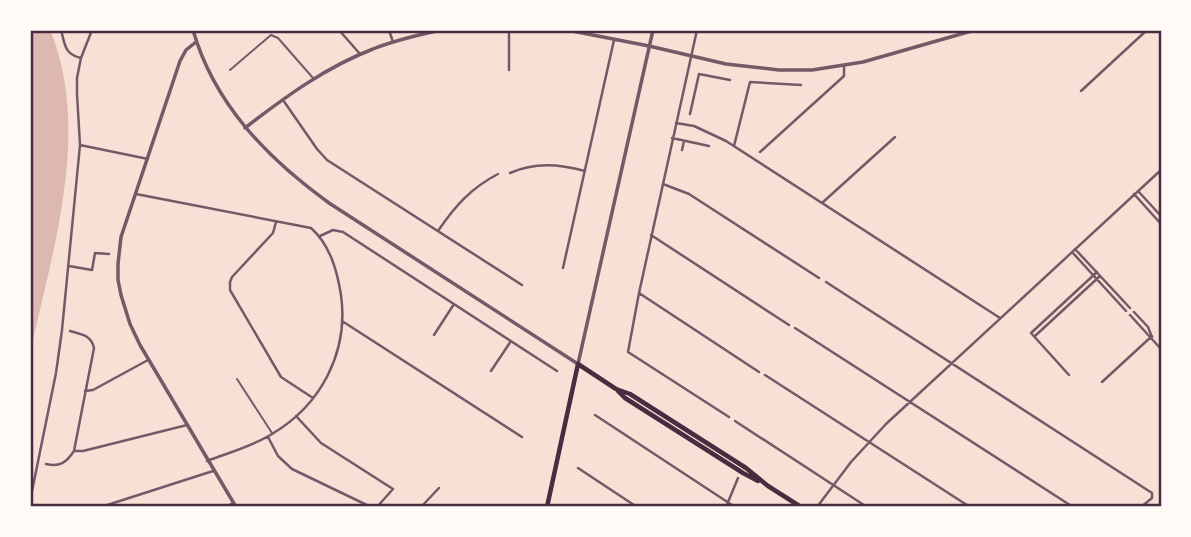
<svg xmlns="http://www.w3.org/2000/svg" width="1191" height="537" viewBox="0 0 1191 537" font-family="'Noto Serif',serif">
	<style>
		.water { fill: #dcb8b0 }
		.lines { fill: none; stroke-linecap: round; stroke-linejoin: round }
		.service { stroke: #755966; stroke-width: 2 }
		.minor { stroke: #755966; stroke-width: 2.5 }
		.tertiary { stroke: #755966; stroke-width: 3.5 }
		.primary { stroke: #4a2c40; stroke-width: 4.5 }
		.neatline { fill: none; stroke: #4a2c40; stroke-width: 2.5 }
	</style>
	<rect width="100%" height="100%" fill="#f7e1d7"/>
	<path class="water" d="M30 30H50C92 131 52 252 30 353Z"/>
	<g class="lines">
		<path class="service" d="M230 70 271 35 278 38 313 78
			M237 379 272 433"/>
		<path class="minor" d="M339 30 360 54
			M389 30 393 42
			M697 30 639 293 628 352 729 417
			M81 58 92 30
			M509 70V30
			M1081 91 1147 30
			M283 100 317 149 327 160 522 285
			M690 114 699 74 730 80
			M676 123 694 126 726 141 1000 318
			M672 138 709 146
			M80 145 148 159
			M734 146 750 82 801 85
			M682 150 684 141
			M760 152 844 76V66
			M510 173C535 162 559 164 585 171
			M663 184 689 194 819 278
			M1138 191 1161 216
			M136 194 311 228C330 245 337 270 341 295 349 352 321 405 272 434 253 446 228 453 207 461
			M1134 194 1161 224
			M822 203 895 137
			M276 222 273 233 232 277 230 282V290L281 377 313 398
			M438 231C455 206 471 188 498 174
			M651 235 789 325
			M320 236 333 230 343 232 557 371
			M1075 249 1130 308
			M1072 252 1126 311
			M69 266 92 270 95 253 109 254
			M563 268 614 40
			M826 282 1152 493V498L1141 507
			M639 293 759 372
			M1134 312 1148 327 1152 337
			M1130 315 1161 349
			M342 321 522 437
			M795 328 1073 507
			M70 331C81 334 91 335 94 348L74 451
			M434 335 454 304
			M1035 336 1100 276
			M491 371 511 341
			M765 375 970 507
			M1069 375 1031 333 1097 272
			M1102 382 1152 336
			M85 391 93 390 148 360
			M595 415 735 507
			M296 416 321 443 393 489 377 507
			M735 421 867 507
			M268 437 278 456 292 469 371 507
			M46 464C60 467 66 463 74 451H83L187 425
			M578 468 637 507
			M30 501 56 373 62 330 80 145 77 94V78L81 58C64 54 65 44 61 30
			M101 507 213 471
			M226 507 233 503
			M421 507 439 488
			M726 507 738 478
			M817 507 851 462 886 424 1161 170"/>
		<path class="tertiary" d="M193 30C214 104 268 159 329 203L578 364 653 30
			M567 30 649 46 726 64 779 70H812L863 62 975 30
			M196 42 186 50 180 61 121 237 118 264V280L121 295 130 324 140 345 236 507
			M245 128C285 97 326 67 373 49 395 40 418 35 441 30"/>
		<path class="primary" d="M618 391 625 398 743 473 758 481
			M547 507 578 364 616 389 630 394 746 468 768 486 801 507"/>
	</g>
	<rect width="1191" height="537" fill="none" stroke="#fffaf5" stroke-width="63"/>
	<rect x="32" y="32" width="1128" height="473" class="neatline"/>
</svg>
